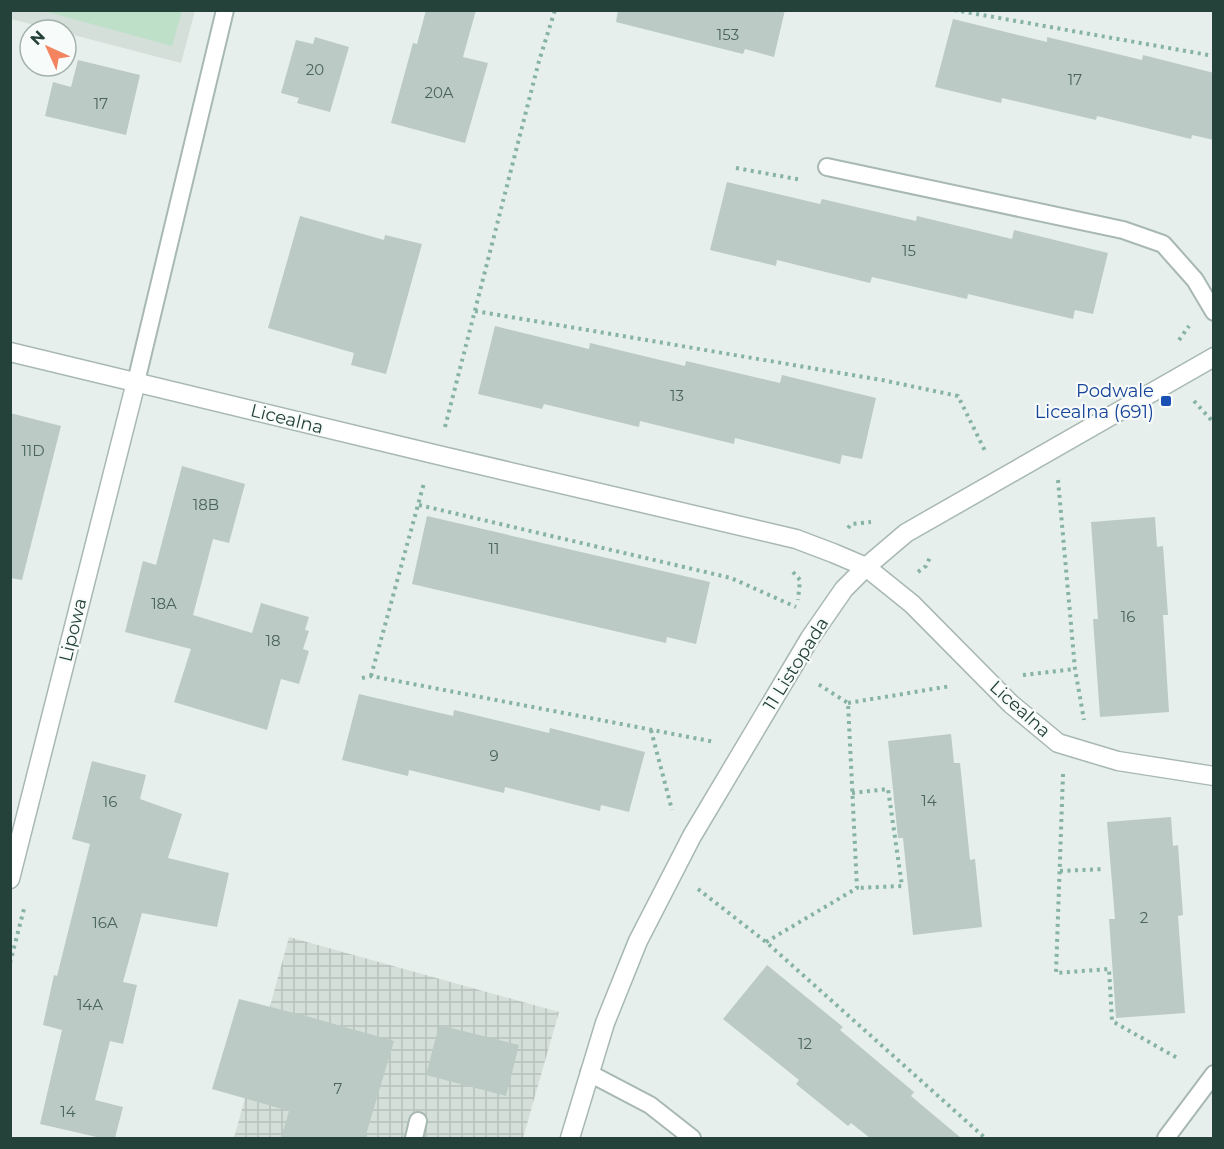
<svg xmlns="http://www.w3.org/2000/svg" width="1224" height="1149" viewBox="0 0 1224 1149" font-family="Montserrat,sans-serif">
	<style>
		.built { fill: #d4dfda }
		.industrial { fill: url(#industrial-grid) }
		.pitch { fill: #bfe0c8 }
		.building { fill: #bbcac4 }
		.lines { fill: none; stroke-linecap: round; stroke-linejoin: round }
		.service-casing { stroke: #a8b8b2; stroke-width: 20 }
		.minor-casing { stroke: #a8b8b2; stroke-width: 21 }
		.tertiary-casing { stroke: #a8b8b2; stroke-width: 21 }
		.path { stroke: #86b3a5; stroke-width: 4; stroke-dasharray: 3 4.5; stroke-linecap: butt }
		.service { stroke: #fff; stroke-width: 16 }
		.minor { stroke: #fff; stroke-width: 18 }
		.tertiary { stroke: #fff; stroke-width: 18 }
		.transit-dot { fill: #1a4fb4; stroke: #f7fbf9; stroke-width: 2 }
		.labels { text-anchor: middle; stroke-width: 4.5; stroke-linejoin: round; paint-order: stroke }
		.number-label { font-size: 15px; fill: #4a645c }
		.transit-label { font-size: 18px; fill: #164399; stroke: #f7fbf9; text-anchor: end }
		.street-label { font-size: 18px; fill: #24423a; stroke: #f7fbf9 }
	</style>
	<defs>
		<pattern id="industrial-grid" width="8" height="8" patternUnits="userSpaceOnUse" patternTransform="scale(1.5)"><rect width="8" height="8" fill="#d4dfda"/><path d="M0 4h8M4 0v8" fill="none" stroke="#b6c1bc"/></pattern>
	</defs>
	<rect width="100%" height="100%" fill="#e6efeb"/>
	<path class="built" d="M10 11H195L181 63 66 33V30H54L11 19Z"/>
	<path class="industrial" d="M289 937 559 1012 523 1138H234Z"/>
	<path class="pitch" d="M44 11H182L172 46Z"/>
	<path class="building" d="M426 10H476L463 57 488 63 465 143 391 123 413 43 417 44Z
		M618 10H785L774 57 745 49 743 54 616 22Z
		M953 19 1047 42V37L1142 60 1143 55 1214 73V140L1192 135 1191 139 1097 116 1096 120 1002 98 1001 103 935 87Z
		M315 37 349 47 330 112 297 103 299 98 281 93 296 40 313 44Z
		M78 60 140 75 126 135 45 116 53 82 71 87Z
		M727 182 820 204 822 199 916 221 917 216 1012 239 1014 230 1108 253 1093 314 1075 310 1073 319 968 294 967 299 872 277 870 283 777 260 776 266 710 250Z
		M300 216 384 240 385 235 422 244 386 374 351 365 354 353 268 328Z
		M495 326 589 349 590 343 685 366 686 361 780 383 782 375 876 398 862 459 842 455 840 464 735 438 734 444 640 421 639 427 544 404 542 409 478 394Z
		M10 413 61 426 22 580 10 578Z
		M182 466 245 484 229 543 213 539 193 615 252 633 261 603 309 617 305 630 309 631 303 649 309 651 299 684 281 679 267 730 174 702 191 649 125 632 143 561 156 565Z
		M427 516 710 582 696 644 667 637 666 643 412 584Z
		M1155 517 1157 547 1163 546 1168 615H1163L1169 712 1100 717 1093 619H1098L1091 522Z
		M359 694 453 716 454 710 549 733 550 728 645 752 629 812 601 805 600 811 505 787 504 793 409 770 408 776 342 760Z
		M951 734 954 763H960L970 860 975 859 982 927 913 935 903 838H898L888 741Z
		M92 761 146 775 140 799 182 814 168 858 229 873 217 927 142 913 123 982 137 985 123 1044 110 1041 95 1100 123 1107 115 1138H101L40 1124 62 1030 43 1025 54 975 57 976 90 844 72 839Z
		M1171 817 1173 846 1178 845 1183 915 1178 916 1185 1013 1116 1018 1109 919H1115L1107 822Z
		M767 965 843 1027 840 1030 914 1092 911 1096 961 1138H870L851 1123 848 1126 796 1084 799 1080 723 1019Z
		M239 999 306 1016 394 1041 365 1138H281L289 1111 212 1089Z
		M439 1025 519 1045 506 1096 426 1075Z"/>
	<g class="lines">
		<defs>
			<path id="service" d="M827 167 1123 230 1163 244 1195 280 1214 312
				M136 382 225 10
				M589 1073 650 1105 692 1138
				M414 1138 418 1121
				M1166 1138 1214 1074"/>
			<path id="minor" d="M10 352 438 455 796 539 833 553 866 567 912 604 1011 704 1058 743 1118 761 1214 776
				M10 879 136 382"/>
			<path id="tertiary" d="M570 1138 605 1023 638 941 692 836 810 638 844 589 866 567 906 533 1214 357"/>
		</defs>
		<use href="#service" class="service-casing"/>
		<use href="#minor" class="minor-casing"/>
		<use href="#tertiary" class="tertiary-casing"/>
		<path class="path" d="M954 10 1214 56
			M736 168 802 180
			M475 311 882 380 958 396 986 453
			M1179 340 1189 326
			M1194 401 1214 423
			M445 427 539 61 555 10
			M1058 480 1075 669 1084 720
			M419 505 731 578 796 607
			M848 528 851 524 871 522
			M793 572 800 580 798 600
			M918 572 926 566 931 555
			M1023 675 1075 669
			M371 676 424 483
			M362 678 371 676 715 742
			M848 703 951 686
			M651 730 672 810
			M1063 774 1056 973 1109 969 1112 1021 1179 1059
			M852 793 888 789 902 886 857 888
			M1060 871 1104 869
			M698 889 766 942 985 1138
			M766 942 857 888 848 703 818 684
			M10 963 25 905"/>
		<use href="#service" class="service"/>
		<use href="#minor" class="minor"/>
		<use href="#tertiary" class="tertiary"/>
	</g>
	<rect class="transit-dot" x="1160" y="395" width="12" height="12" rx="3"/>
	<g class="labels">
		<g class="number-label">
			<text x="728" y="40">153</text>
			<text x="315" y="75">20</text>
			<text x="1075" y="85">17</text>
			<text x="439" y="98">20A</text>
			<text x="101" y="109">17</text>
			<text x="909" y="256">15</text>
			<text x="677" y="401">13</text>
			<text x="33" y="456">11D</text>
			<text x="206" y="510">18B</text>
			<text x="494" y="554">11</text>
			<text x="164" y="609">18A</text>
			<text x="1128" y="622">16</text>
			<text x="273" y="646">18</text>
			<text x="494" y="761">9</text>
			<text x="929" y="806">14</text>
			<text x="110" y="807">16</text>
			<text x="1144" y="923">2</text>
			<text x="105" y="928">16A</text>
			<text x="90" y="1010">14A</text>
			<text x="805" y="1049">12</text>
			<text x="338" y="1094">7</text>
			<text x="68" y="1117">14</text>
		</g>
		<g class="transit-label">
			<text x="1154" y="397">Podwale<tspan x="1154" dy="21">Licealna (691)</tspan></text>
		</g>
		<g class="street-label">
			<text transform="translate(287 419) rotate(14)" y="6">Licealna</text>
			<text transform="translate(73 630) rotate(-76)" y="6">Lipowa</text>
			<text transform="translate(796 664) rotate(-58)" y="6">11 Listopada</text>
			<text transform="translate(1020 709) rotate(42)" y="6">Licealna</text>
		</g>
	</g>
	<rect width="1224" height="1149" fill="none" stroke="#24423a" stroke-width="24"/>
	<g transform="translate(48 48) rotate(315)"><circle r="28" fill="#f7fbf9" stroke="#a3b1ad" stroke-width="1.5"/>
	<path d="M0-4.5L10 22L0 15L-10 22Z" fill="#f4845f"/>
	<text y="-9" font-size="16" font-weight="bold" text-anchor="middle" fill="#24423a">N</text>
	</g>
</svg>
